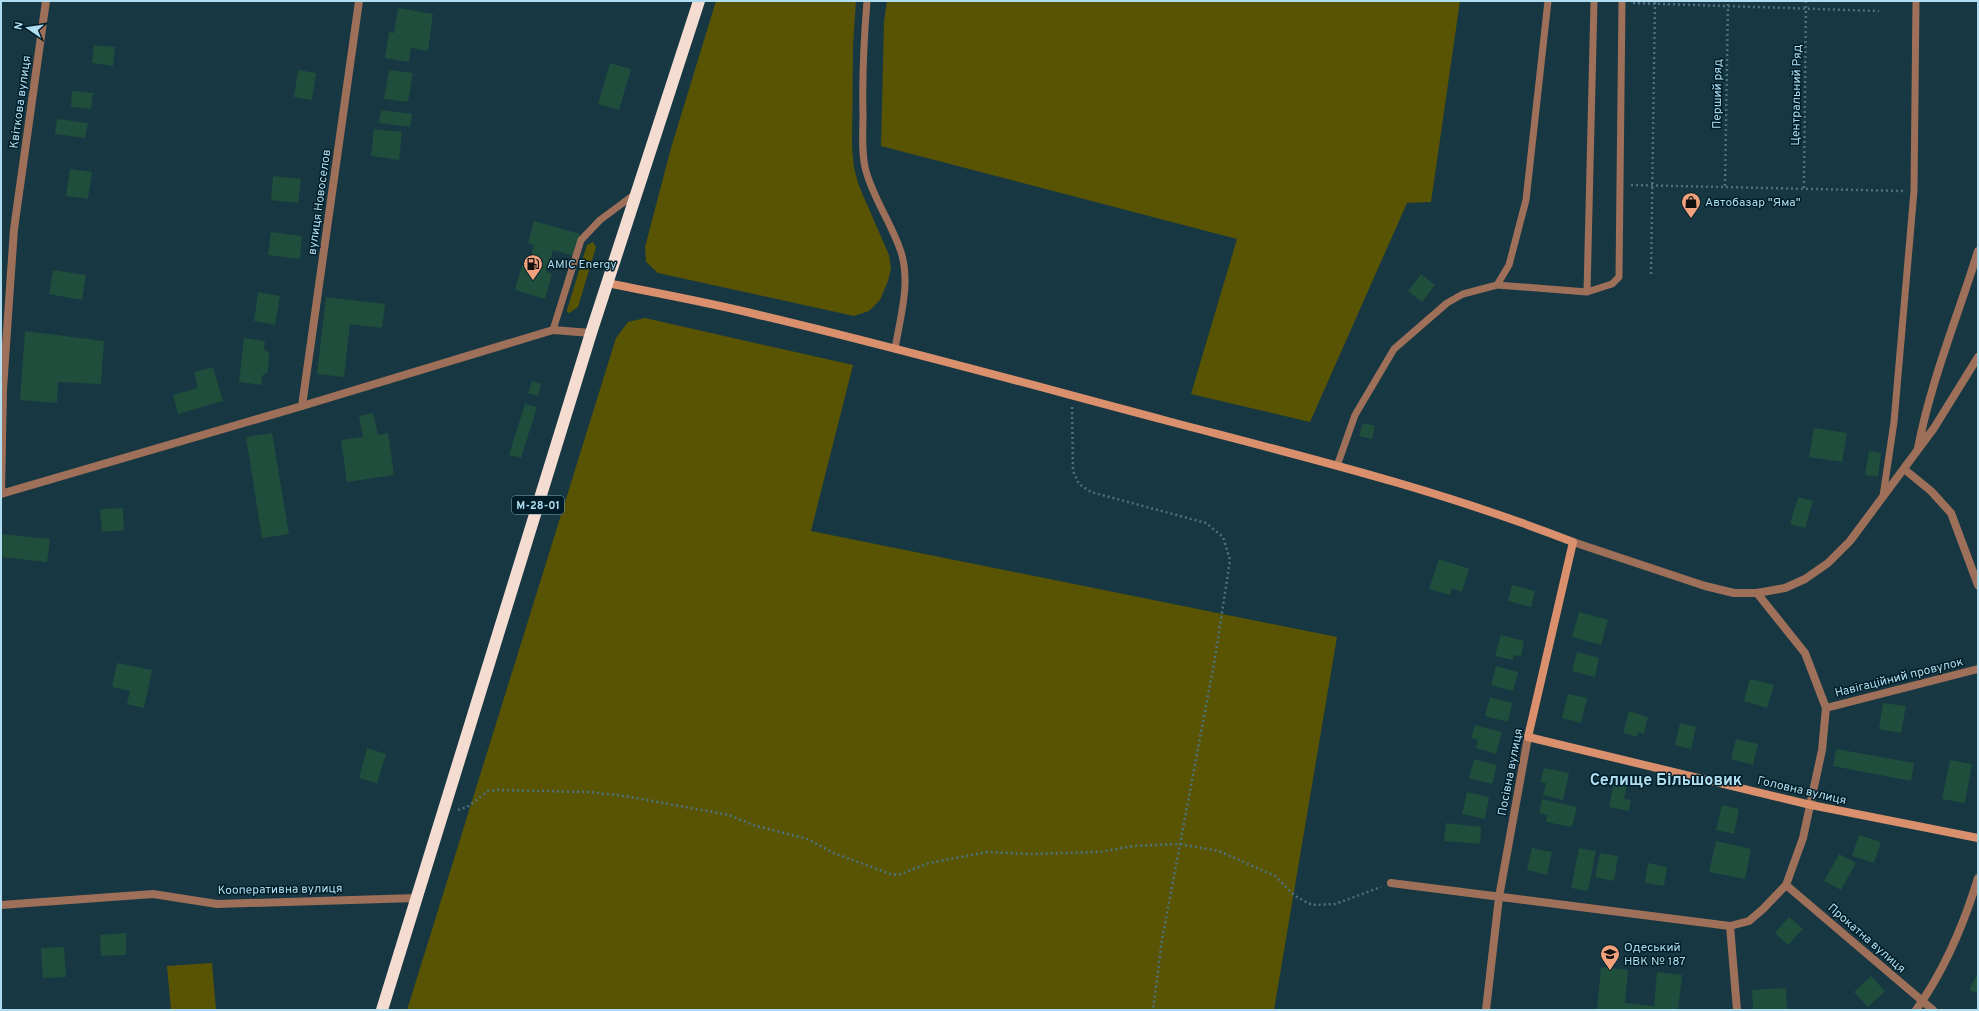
<svg xmlns="http://www.w3.org/2000/svg" width="1979" height="1011" viewBox="0 0 1979 1011" font-family="Overpass,sans-serif">
	<style>
		.green { fill: #595404 }
		.building { fill: #1f4e3c }
		.lines { fill: none; stroke-linecap: round; stroke-linejoin: round }
		.path { stroke: #4d727f; stroke-width: 2.5; stroke-dasharray: 2 3; stroke-linecap: butt }
		.lane { stroke: #9e6f59; stroke-width: 7 }
		.street { stroke: #9e6f59; stroke-width: 8 }
		.secondary { stroke: #db906d; stroke-width: 8 }
		.highway { stroke: #f4dcd1; stroke-width: 12 }
		.labels { text-anchor: middle; stroke-width: 3; stroke-linejoin: round; paint-order: stroke }
		.shield { fill: #001e29; stroke: #7ba4b4; stroke-width: 1 }
		.shield-label { font-size: 11px; font-weight: bold; fill: #b0ddef }
		.street-label { font-size: 12px; fill: #b0ddef; stroke: #001e29 }
		.poi-label { font-size: 12px; fill: #b0ddef; stroke: #001e29; text-anchor: start }
		.district-label { font-size: 16px; font-weight: bold; fill: #b0ddef; stroke: #001e29 }
	</style>
	<rect width="100%" height="100%" fill="#173742"/>
	<path class="green" d="M716 1H856L853 46 852 147 854 168 859 186 889 255 891 268 888 281 880 300 869 311 854 316 658 273 646 262 645 247 671 148Z
		M887 1H1460L1431 202 1407 203 1310 422 1191 394 1237 239 881 146 884 21Z
		M593 242 596 247 578 307 569 313 567 312V310L587 245Z
		M645 318 853 365 811 531 1337 637 1274 1010H407L616 338 628 322Z
		M212 963 216 1010H171L167 966Z"/>
	<path class="building" d="M398 8 433 14 428 51 411 48 409 62 385 58 389 32 394 33Z
		M94 45 115 47 113 66 92 63Z
		M610 63 631 69 619 110 598 104Z
		M298 70 316 73 312 100 294 97Z
		M389 70 413 73 408 102 384 99Z
		M72 91 93 93 91 109 71 107Z
		M381 110 412 114 410 127 379 123Z
		M57 119 88 123 85 138 55 134Z
		M374 129 402 132 399 160 371 156Z
		M70 169 92 172 88 199 66 196Z
		M273 176 301 179 298 203 271 200Z
		M534 221 580 234 574 256 553 250 547 272 552 274 545 299 515 290 522 265 528 267 534 245 528 243Z
		M271 232 302 236 300 259 268 255Z
		M53 270 86 275 82 300 49 294Z
		M1421 274 1435 285 1422 302 1408 291Z
		M258 292 280 296 275 325 254 321Z
		M326 297 385 304 382 328 350 324 344 377 317 374Z
		M25 331 104 341 101 384 58 382 57 403 20 400Z
		M244 338 265 341 264 349 269 353 268 372 262 376 261 385 239 382Z
		M213 367 223 401 178 414 173 395 198 388 194 372Z
		M532 381 541 384 538 396 528 393Z
		M525 404 537 407 521 458 509 455Z
		M373 413 378 435 388 433 394 475 347 482 341 440 363 437 359 416Z
		M1363 423 1375 426 1372 439 1359 436Z
		M1814 428 1847 433 1842 462 1809 457Z
		M272 433 289 534 262 538 246 437Z
		M1869 451 1881 453 1878 477 1865 475Z
		M1798 497 1813 501 1805 528 1790 524Z
		M123 508 124 530 102 532 100 509Z
		M1 534 50 539 47 562 1 557Z
		M1439 559 1469 569 1462 592 1452 588 1450 595 1429 589Z
		M1512 585 1535 591 1531 607 1508 601Z
		M1579 612 1608 620 1601 645 1572 637Z
		M1501 635 1524 641 1521 656 1514 655 1513 660 1495 656Z
		M1577 652 1599 658 1595 677 1572 671Z
		M117 663 152 670 144 708 127 704 130 691 112 687Z
		M1496 666 1518 672 1513 691 1491 685Z
		M1750 679 1774 685 1767 708 1744 701Z
		M1568 694 1587 698 1581 723 1562 718Z
		M1490 697 1512 703 1508 722 1485 716Z
		M1883 703 1906 706 1901 733 1879 729Z
		M1629 711 1648 717 1644 734 1639 732 1637 737 1623 733Z
		M1680 723 1696 727 1691 749 1675 745Z
		M1475 725 1502 732 1496 754 1476 748 1478 740 1471 738Z
		M1736 739 1758 744 1753 765 1731 759Z
		M367 748 386 754 377 783 359 778Z
		M1836 749 1914 763 1911 781 1833 766Z
		M1474 759 1497 765 1492 784 1469 778Z
		M1950 760 1972 764 1965 803 1942 799Z
		M1544 768 1569 773 1563 800 1543 795 1546 783 1540 782Z
		M1614 782 1627 785 1624 799 1631 800 1629 811 1609 807Z
		M1467 792 1489 797 1485 819 1462 814Z
		M1542 799 1577 807 1572 827 1546 822 1547 815 1539 813Z
		M1722 805 1739 809 1734 834 1716 830Z
		M1446 823 1481 827 1480 844 1444 841Z
		M1859 835 1881 842 1874 863 1852 856Z
		M1716 841 1751 849 1745 879 1709 872Z
		M1532 848 1552 852 1547 875 1527 870Z
		M1579 848 1596 851 1588 891 1571 888Z
		M1600 853 1618 856 1614 881 1595 877Z
		M1839 854 1856 863 1841 890 1824 881Z
		M1648 863 1667 867 1664 886 1645 883Z
		M1789 917 1803 929 1788 945 1775 933Z
		M126 933V955L101 956 100 935Z
		M64 947 66 977 43 978 41 948Z
		M1601 967 1628 970 1625 1003 1654 1006 1657 972 1682 975 1678 1010H1597Z
		M1978 973V994L1969 990Z
		M1871 976 1885 991 1868 1007 1854 992Z
		M1786 988 1787 1010H1753L1752 990Z"/>
	<g class="lines">
		<path class="path" d="M1633 3 1879 11
			M1631 185 1903 191
			M1725 186 1728 1
			M1804 188 1806 1
			M1651 274 1655 1
			M1072 407 1073 471 1079 484 1091 492 1206 523 1223 537 1230 560 1215 658 1162 940 1153 1010
			M458 810 467 807 488 791 496 790 589 792 625 796 729 815 753 825 807 839 834 853 890 874 898 875 929 863 987 852 1030 854 1099 852 1134 846 1179 844 1219 851 1275 876 1295 896 1312 905 1335 904 1381 887"/>
		<path class="lane" d="M867 1C864 38 862 76 863 114 863 133 861 153 866 171 874 200 892 224 901 252 911 283 900 318 895 349
			M1497 285 1509 265 1526 200 1548 1
			M1587 292 1594 1
			M553 330 581 240 600 220 635 194
			M1337 466 1355 415 1394 349 1447 303 1463 294 1497 285 1587 292 1612 284 1619 277 1622 1
			M1883 496 1894 422 1914 191 1916 1"/>
		<path class="street" d="M302 406 359 1
			M1918 448C1931 380 1958 316 1978 251
			M1904 469 1931 491 1951 513 1978 585
			M1 494 302 406 553 330 591 333
			M1 494 3 389 14 229 46 1
			M1573 542 1705 586 1734 593H1757L1785 588 1805 579 1828 563 1850 541 1934 428 1978 357
			M1826 708 1978 669
			M1391 883 1730 926 1749 921 1763 909 1786 885 1803 838 1822 750 1826 708 1805 653 1757 593
			M1786 885 1933 1010
			M1 905 153 894 217 904 416 898
			M1730 926 1737 1010
			M1486 1010 1499 897 1528 737
			M1916 1010C1944 971 1964 924 1978 878"/>
		<path class="secondary" d="M607 283C656 293 706 302 755 314 892 346 1028 384 1164 420 1301 456 1441 490 1573 542L1528 737 1811 805 1978 838"/>
		<path class="highway" d="M382 1010 591 333 699 1"/>
	</g>
	<defs>
		<symbol id="shop-pin" viewBox="-11 -11 22 30"><path d="M0 17L-7.5 6A9.5 9.5 0 1 1 7.5 6Z" fill="#f1a17c" stroke="#001e29"/><path d="M-5-2.5h2.3a2.7 3.5 0 0 1 5.4 0H5L5.5 6h-11ZM-1.5-2.5h3a1.5 2.3 0 0 0-3 0Z" fill="#111"/></symbol>
		<symbol id="fuel-pin" viewBox="-11 -11 22 30"><path d="M0 17L-7.5 6A9.5 9.5 0 1 1 7.5 6Z" fill="#f1a17c" stroke="#001e29"/><path d="M-5.5-6h7V0h2V4h1.3V-2.5L3-4.5l.8-.8L6-3V5H2.5V1h-1V6h-7ZM-4.2-4.7v3.2H.2V-4.7Z" fill="#111"/></symbol>
		<symbol id="school-pin" viewBox="-11 -11 22 30"><path d="M0 17L-7.5 6A9.5 9.5 0 1 1 7.5 6Z" fill="#f1a17c" stroke="#001e29"/><path d="M0-5L7-2L0 1L-7-2ZM-4 1L0 2.5L4 1V4Q0 6-4 4Z" fill="#111"/></symbol>
	</defs>
	<g fill-rule="evenodd">
		<use href="#shop-pin" x="1680" y="191" width="22" height="30"/>
		<use href="#fuel-pin" x="522" y="253" width="22" height="30"/>
		<use href="#school-pin" x="1599" y="943" width="22" height="30"/>
	</g>
	<g class="labels">
		<rect class="shield" x="512" y="496" width="52" height="18" rx="3"/>
		<g class="shield-label">
			<text x="538" y="509">М-28-01</text>
		</g>
		<g class="street-label">
			<text transform="translate(1717 94) rotate(-89)" y="4">Перший ряд</text>
			<text transform="translate(1796 95) rotate(-89)" y="4">Центральний Ряд</text>
			<text transform="translate(20 102) rotate(-82)" y="4">Квіткова вулиця</text>
			<text transform="translate(319 202) rotate(-82)" y="4">вулиця Новоселов</text>
			<text transform="translate(1899 677) rotate(-14)" y="4">Навігаційний провулок</text>
			<text transform="translate(1510 772) rotate(-79)" y="4">Посівна вулиця</text>
			<text transform="translate(1802 790) rotate(13)" y="4">Головна вулиця</text>
			<text transform="translate(280 889) rotate(-1)" y="4">Кооперативна вулиця</text>
			<text transform="translate(1867 938) rotate(41)" y="4">Прокатна вулиця</text>
		</g>
		<g class="poi-label">
			<text x="1705" y="206">Автобазар "Яма"</text>
			<text x="547" y="268">AMIC Energy</text>
			<text x="1624" y="951">Одеський<tspan x="1624" dy="14">НВК № 187</tspan></text>
		</g>
		<g class="district-label">
			<text x="1666" y="785">Селище Більшовик</text>
		</g>
	</g>
	<rect width="1979" height="1011" fill="none" stroke="#b0ddef" stroke-width="4"/>
	<g transform="translate(28 28) rotate(283)" stroke="#001e29" stroke-width="3" paint-order="stroke">
	<path d="M0-3L7 15L0 10L-7 15Z" fill="#b0ddef"/>
	<text y="-6" font-size="11" font-weight="bold" text-anchor="middle" fill="#b0ddef">N</text>
	</g>
</svg>
